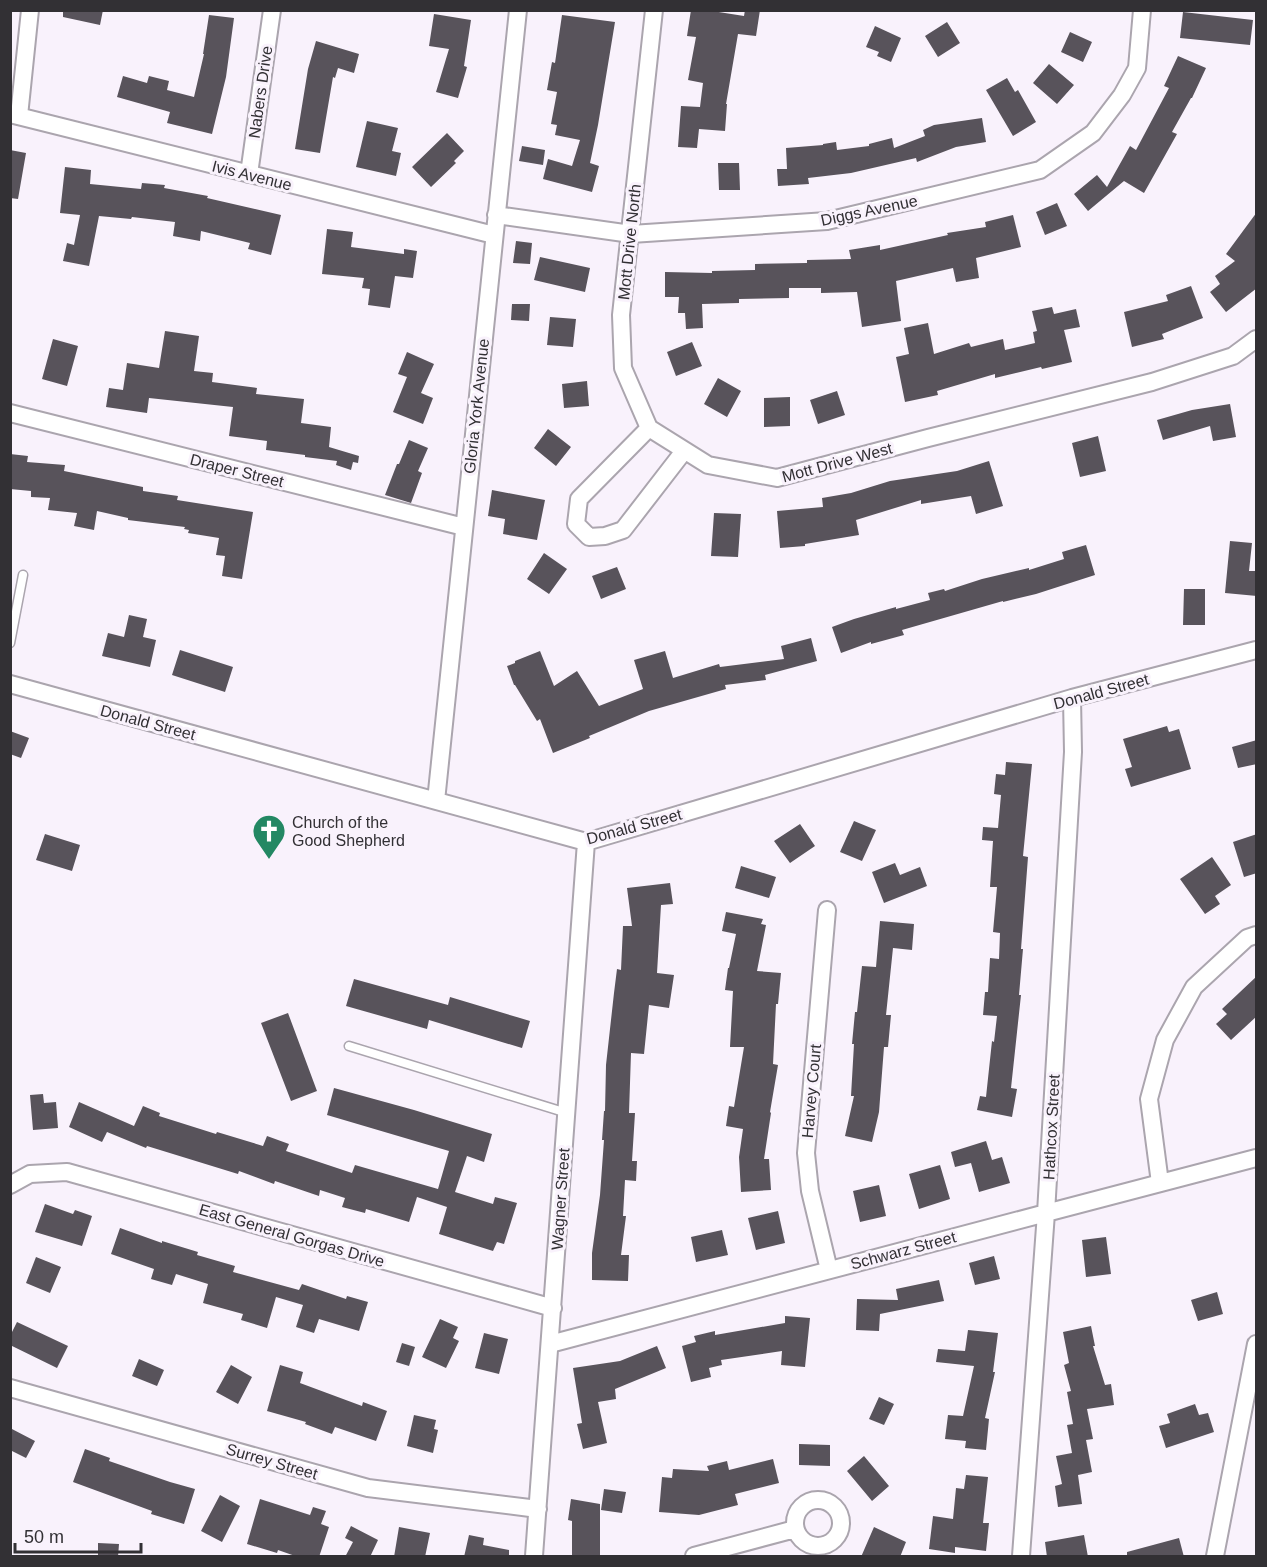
<svg xmlns="http://www.w3.org/2000/svg" width="1267" height="1567" viewBox="0 0 1267 1567" font-family="Arial,sans-serif">
	<style>
		.building { fill: #58535b }
		.lines { fill: none; stroke-linecap: round; stroke-linejoin: round }
		.lane-casing { stroke: #aba5ae; stroke-width: 11 }
		.street-casing { stroke: #aba5ae; stroke-width: 20 }
		.lane { stroke: #fff; stroke-width: 8 }
		.street { stroke: #fff; stroke-width: 16 }
		.labels { text-anchor: middle; stroke-width: 6; stroke-linejoin: round; paint-order: stroke }
		.street-label { font-size: 16px; fill: #323034; stroke: #f9f2fc }
		.poi-label { font-size: 16px; fill: #323034; stroke: #f9f2fc; text-anchor: start }
	</style>
	<rect width="100%" height="100%" fill="#f9f2fc"/>
	<path class="building" d="M63 10H103L100 25 63 17Z
		M691 10H706L744 16 745 10H760L756 36 738 34 726 104H727L725 131 699 129 697 148 678 147 681 106 700 107 703 83 688 80 696 37 687 36Z
		M1183 12 1253 20 1250 45 1180 38Z
		M434 14 471 20 464 66 467 67 458 98 436 92 449 49 429 46Z
		M209 15 234 18 226 77 212 134 167 123 170 112 117 97 123 76 147 83 149 76 169 81 167 90 194 97 204 54H203Z
		M562 15 615 22 598 125 590 163 599 166 592 192 543 179 548 159 572 166 580 140 555 135 557 125 551 124 557 92 547 90 552 62 555 63Z
		M947 22 960 43 938 57 925 36Z
		M875 26 901 38 891 62 877 56 879 52 866 47Z
		M1070 32 1092 42 1083 62 1061 52Z
		M316 41 359 54 354 73 338 68 335 78 333 77 320 153 295 149 308 69Z
		M1178 56 1206 68 1192 98H1191L1172 132 1177 134 1144 193 1124 181 1088 211 1074 194 1097 175 1107 187 1130 146 1136 150 1169 88 1164 86Z
		M1049 64 1074 85 1057 104 1033 83Z
		M1007 78 1015 92 1018 90 1036 122 1013 136 986 90Z
		M982 118 986 142 956 147 917 162 916 158 851 173 808 178 809 184 778 186 777 169H787L786 148 823 145V144L836 142 837 150 869 146V144L892 138 894 148 925 136 923 130 934 125Z
		M367 121 398 128 392 151 401 153 396 176 356 167Z
		M447 133 464 151 454 161 456 163 431 187 412 167Z
		M522 146 545 150 543 165 519 161Z
		M10 150 26 153 18 199 10 198Z
		M718 163H739L740 190H719Z
		M65 167 91 170 90 184 141 189 142 183 165 185 164 188 208 196 207 198 281 215 271 255 248 249 250 243 201 231 200 241 173 236 175 222 132 217 131 219 99 216 89 266 63 261 67 243 74 245 80 215 60 213Z
		M1057 203 1067 226 1045 235 1036 212Z
		M1257 212V288L1226 312 1210 292 1220 284 1215 276 1235 261 1226 254Z
		M1013 215 1021 247 976 258 979 278 956 282 953 268 896 281 901 321 862 327 857 292 821 293V288H789V298L739 299V303L702 304 703 328 686 329 685 313H678L679 297H665V272L712 273V271L755 270V264L807 263V260L851 259 849 250 880 245V250L948 235 947 233 986 227 985 222Z
		M327 229 353 232 351 247 404 254V249L417 251 413 278 395 276 390 308 368 305 370 289 362 288 364 278 322 274Z
		M516 241 532 243 530 264 513 263Z
		M540 257 590 268 585 292 534 280Z
		M1191 286 1203 318 1162 334 1164 339 1132 347 1124 312 1168 301 1166 295Z
		M512 304H530L529 321 511 320Z
		M1052 307 1054 314 1076 309 1080 327 1064 330 1072 362 1042 369 1041 367 995 378V374L937 391 938 395 905 402 896 357 909 354 904 328 928 323 934 354 969 343 971 347 1003 339 1005 350 1035 343 1033 332 1037 331 1032 311Z
		M550 317 576 319 573 347 547 345Z
		M165 331 199 336 194 371 213 373 212 382 257 388 256 394 304 399 301 423 331 427 329 447 359 456 358 463 353 462 351 470 336 465 337 461 305 457V455L266 450 267 441 229 436 233 407 149 398 147 413 106 407 109 388 123 390 127 363 159 368Z
		M53 339 78 346 67 386 42 379Z
		M692 342 702 366 676 376 667 352Z
		M407 352 434 364 421 393 433 398 423 424 393 412 407 377 398 374Z
		M718 378 741 391 727 417 704 404Z
		M587 381 589 406 564 408 562 384Z
		M837 391 845 415 818 424 810 400Z
		M790 397V426L764 427V398Z
		M1230 404 1236 437 1213 441 1210 426 1163 440 1157 420 1192 410Z
		M548 429 571 447 556 466 534 448Z
		M1098 436 1106 471 1080 477 1072 443Z
		M409 440 428 448 418 471 422 473 411 503 385 495 397 464H399Z
		M10 454 28 456 27 462 65 465 64 471 143 487V491L178 496 177 500 253 512 242 579 222 576 225 556 216 555 219 538 188 533 189 530 184 529 185 527 128 520V518L97 511 94 530 74 526 77 513 48 510 50 498 31 497V491L10 489Z
		M989 461 1003 506 976 514 971 496 921 504V500L856 520 859 535 805 544V546L780 548 777 511 823 507 822 498 851 493 890 481 957 471Z
		M492 490 545 500 537 540 503 534 505 519 488 516Z
		M714 513 741 514 738 557 711 556Z
		M1230 541 1252 543 1249 571H1257V596L1225 593Z
		M1086 545 1095 575 1036 594 1003 602V601L902 630 904 635 871 644V642L841 653 832 627 854 619 896 607V609L930 600 928 593 944 589 945 591 982 579 1029 568V570L1064 559 1062 552Z
		M544 553 567 569 549 594 527 579Z
		M617 567 626 589 601 599 592 576Z
		M1184 589H1205V625H1183Z
		M129 615 147 619 143 637 156 640 150 667 102 656 108 633 124 637Z
		M811 638 817 661 765 675 766 680 725 685 726 689 649 711 589 736 590 738 553 753 540 719 537 721 515 685H514L507 666 515 663V661L540 651 554 686 577 671 599 706 643 689 634 660 665 651 673 678 719 664 720 667 784 659 781 646Z
		M180 650 233 667 225 692 172 675Z
		M1167 726 1169 732 1179 729 1191 769 1131 787 1125 769 1132 767 1123 739Z
		M10 731 29 738 21 758 10 754Z
		M1257 740V764L1238 768 1232 747Z
		M1006 762 1032 764 1023 856 1028 857 1021 949H1023L1019 995H1021L1011 1088 1017 1089 1012 1117 977 1110 980 1096 986 1097 992 1041 994 1042 997 1016 983 1015 985 992H988L990 958 999 959 1000 933 993 932 997 887H990L993 841 982 840 983 827 998 828 1001 795 994 794 996 774 1005 775Z
		M854 821 876 830 862 861 840 852Z
		M800 824 815 846 790 863 774 841Z
		M45 834 80 845 72 871 36 860Z
		M1257 834V873L1244 877 1233 842Z
		M1212 857 1231 885 1215 896 1220 904 1205 914 1180 879Z
		M895 863 900 875 920 867 927 886 884 903 872 872Z
		M741 866 776 877 769 898 735 888Z
		M670 883 673 904 661 905 657 973 674 975 669 1008 649 1005 644 1054 631 1053 629 1113H635L632 1161H637L636 1181 625 1180 623 1216H626L621 1255H629L628 1281 592 1280V1253L600 1195 604 1140H602L604 1111H605L606 1065 614 993 617 969 621 970 623 926H632L627 888Z
		M726 912 763 919 761 924 766 925 757 971 781 973 778 1004H776L773 1064 778 1065 770 1112 771 1113 764 1159H769L771 1190 741 1192 739 1157 743 1129 726 1126 729 1106 734 1107 744 1047H730L733 991 725 990 728 968H729L736 934 722 931Z
		M880 921 914 924 912 950 893 948 886 1015H891L888 1047H884L879 1112 872 1142 845 1136 854 1096H851L854 1044H852L855 1012H857L862 966 876 967Z
		M1257 976V1016L1231 1040 1216 1024 1227 1014 1222 1009Z
		M354 979 448 1005 450 997 530 1021 522 1048 429 1020 427 1029 346 1006Z
		M288 1013 317 1091 291 1101 261 1023Z
		M334 1088 414 1110 492 1134 484 1162 467 1156 455 1192 493 1204 495 1197 517 1203 504 1244 497 1242 493 1251 439 1234 447 1207 417 1197 409 1222 366 1209 365 1213 342 1207 345 1198 320 1190 319 1196 275 1181 274 1184 239 1171 238 1174 147 1146 146 1148 107 1132 102 1142 69 1127 79 1102 134 1126 143 1106 160 1113 159 1116 216 1134 217 1132 263 1146 267 1136 289 1144 286 1151 352 1173 355 1165 438 1189 449 1151 327 1115Z
		M43 1094 44 1103 56 1102 58 1128 33 1130 30 1095Z
		M986 1141 992 1160 1002 1157 1010 1183 979 1192 971 1163 955 1167 951 1152Z
		M940 1165 950 1199 919 1209 909 1174Z
		M879 1185 886 1216 860 1222 853 1191Z
		M45 1204 73 1214 75 1210 92 1216 82 1246 35 1232Z
		M778 1211 785 1243 756 1250 748 1218Z
		M120 1228 162 1243V1241L198 1252 197 1255 235 1266 233 1272 299 1290 302 1284 346 1299 347 1296 368 1302 359 1331 319 1319 314 1333 296 1327 303 1305 276 1297 267 1328 241 1320 243 1314 203 1303 208 1284 176 1274 172 1285 151 1279 154 1269 111 1254Z
		M722 1230 728 1255 696 1262 691 1237Z
		M1106 1237 1111 1274 1086 1277 1082 1240Z
		M994 1256 1000 1279 975 1285 969 1263Z
		M36 1257 61 1267 50 1293 26 1283Z
		M939 1280 944 1301 880 1314 879 1331 856 1330 857 1299 898 1300 896 1289Z
		M1217 1292 1223 1314 1198 1321 1191 1300Z
		M785 1316 810 1318 805 1367 781 1365 782 1351 721 1360 722 1365 709 1368 711 1377 691 1382 682 1346 696 1342 694 1336 715 1331V1335L785 1323Z
		M440 1319 458 1327 453 1338 459 1341 446 1368 422 1357Z
		M17 1322 68 1346 57 1368 10 1345V1336Z
		M1091 1326 1095 1346H1093L1105 1385 1111 1384 1114 1405 1087 1409 1093 1439 1086 1440 1092 1472 1078 1475 1082 1504 1058 1507 1055 1486 1062 1484 1056 1456 1072 1453 1067 1425 1073 1424 1067 1392 1071 1391 1064 1365 1069 1363 1063 1332Z
		M968 1330 998 1333 993 1372H995L985 1418 989 1419 986 1450 965 1448 966 1441 945 1439 948 1415 963 1416 974 1366 936 1362 938 1349 965 1351Z
		M484 1333 508 1339 499 1374 475 1368Z
		M402 1343 415 1347 409 1366 396 1362Z
		M657 1346 666 1368 615 1389 616 1399 598 1402 607 1443 583 1449 577 1424 582 1423 573 1368 620 1361Z
		M139 1359 164 1370 157 1386 132 1376Z
		M231 1365 252 1377 238 1404 216 1392Z
		M280 1365 303 1372 300 1383 362 1406 363 1402 387 1411 376 1441 335 1427 332 1434 305 1424 306 1422 267 1411Z
		M879 1397 894 1404 884 1425 869 1419Z
		M1195 1404 1199 1415 1208 1413 1214 1432 1166 1448 1159 1426 1170 1423 1167 1414Z
		M414 1415 436 1420 434 1429 438 1430 433 1453 407 1446Z
		M10 1428 35 1441 26 1458 10 1450Z
		M799 1444 830 1445V1466L799 1465Z
		M85 1449 110 1458 109 1461 170 1482 195 1489 184 1524 151 1514 152 1511 73 1482Z
		M864 1456 889 1486 872 1501 847 1471Z
		M773 1459 779 1483 735 1494 738 1505 699 1515 659 1512 662 1477 672 1478 673 1469 709 1471 707 1466 727 1461 729 1470Z
		M966 1475 988 1477 983 1523H989L986 1551 955 1547V1553L929 1549 933 1516 953 1519 956 1488 964 1489Z
		M604 1489 626 1492 622 1513 601 1510Z
		M220 1495 240 1506 222 1542 201 1531Z
		M260 1499 310 1515 313 1507 326 1511 321 1524 329 1527 319 1557H298L278 1550 277 1553 247 1544Z
		M571 1499 600 1504V1557H572V1521L568 1520Z
		M351 1526 378 1540 370 1557H345L353 1542 345 1538Z
		M399 1527 430 1533 425 1557H394Z
		M874 1527 906 1542 900 1557H861Z
		M469 1535 484 1538 483 1545 509 1550V1557H464Z
		M1084 1535 1088 1557H1047L1045 1542Z
		M1179 1538 1184 1557H1127V1552Z
		M98 1543 119 1544 118 1557H98Z"/>
	<g class="lines">
		<defs>
			<path id="lane" d="M10 643 23 575
				M349 1046 567 1113"/>
			<path id="street" d="M654 10 621 315 623 368 649 428 708 465 777 478 928 438 1152 382 1233 356 1256 339
				M10 114 494 235
				M19 116 30 10
				M249 174 272 10
				M496 215 631 234 827 221 1040 170 1093 133 1122 95 1137 68 1142 10
				M10 413 464 527
				M649 428 579 499 576 524 589 537 605 536 623 530 684 451
				M10 684 586 842 1072 698 1256 650
				M436 801 518 10
				M827 910 806 1153 810 1191 829 1270
				M1160 1183 1149 1099 1165 1040 1194 987 1247 938 1256 935
				M10 1185 30 1174 67 1172 553 1308
				M550 1344 1046 1213 1256 1158
				M10 1388 368 1488 538 1509
				M795 1523a23 23 0 1 1 46 0a23 23 0 1 1-46 0Z
				M534 1556 586 842
				M694 1556 795 1529
				M1021 1556 1046 1213 1073 752 1072 698
				M1215 1556 1256 1344"/>
		</defs>
		<use href="#lane" class="lane-casing"/>
		<use href="#street" class="street-casing"/>
		<use href="#lane" class="lane"/>
		<use href="#street" class="street"/>
	</g>
	<defs>
		<symbol id="church-pin" viewBox="-11 -11 22 30"><path d="M0 17L-7.5 6A9.5 9.5 0 1 1 7.5 6Z" fill="#238863" stroke="#f9f2fc"/><path d="M-1.2-6h2.4v3.5h3.3v2.4h-3.3V6h-2.4V-.1h-3.3v-2.4h3.3Z" fill="#fff"/></symbol>
	</defs>
	<g fill-rule="evenodd">
		<use href="#church-pin" x="250" y="812" width="38" height="52"/>
	</g>
	<g class="labels">
		<g class="street-label">
			<text transform="translate(260 92) rotate(-82)" y="6">Nabers Drive</text>
			<text transform="translate(252 175) rotate(14)" y="6">Ivis Avenue</text>
			<text transform="translate(869 210) rotate(-12)" y="6">Diggs Avenue</text>
			<text transform="translate(629 242) rotate(-84)" y="6">Mott Drive North</text>
			<text transform="translate(476 406) rotate(-84)" y="6">Gloria York Avenue</text>
			<text transform="translate(837 462) rotate(-15)" y="6">Mott Drive West</text>
			<text transform="translate(237 470) rotate(14)" y="6">Draper Street</text>
			<text transform="translate(1101 691) rotate(-15)" y="6">Donald Street</text>
			<text transform="translate(148 722) rotate(15)" y="6">Donald Street</text>
			<text transform="translate(634 826) rotate(-15)" y="6">Donald Street</text>
			<text transform="translate(811 1091) rotate(-85)" y="6">Harvey Court</text>
			<text transform="translate(1051 1127) rotate(-87)" y="6">Hathcox Street</text>
			<text transform="translate(560 1199) rotate(-86)" y="6">Wagner Street</text>
			<text transform="translate(292 1235) rotate(16)" y="6">East General Gorgas Drive</text>
			<text transform="translate(903 1250) rotate(-15)" y="6">Schwarz Street</text>
			<text transform="translate(272 1461) rotate(16)" y="6">Surrey Street</text>
		</g>
		<g class="poi-label">
			<text x="292" y="828">Church of the<tspan x="292" dy="18">Good Shepherd</tspan></text>
		</g>
	</g>
	<rect width="1267" height="1567" fill="none" stroke="#323034" stroke-width="24"/>
	<path d="M15 1543v9h126v-9" fill="none" stroke="#323034" stroke-width="3"/>
	<text x="24" y="1543" font-size="18" fill="#323034" stroke="#f9f2fc" stroke-width="4.5" paint-order="stroke">50 m</text>
</svg>
